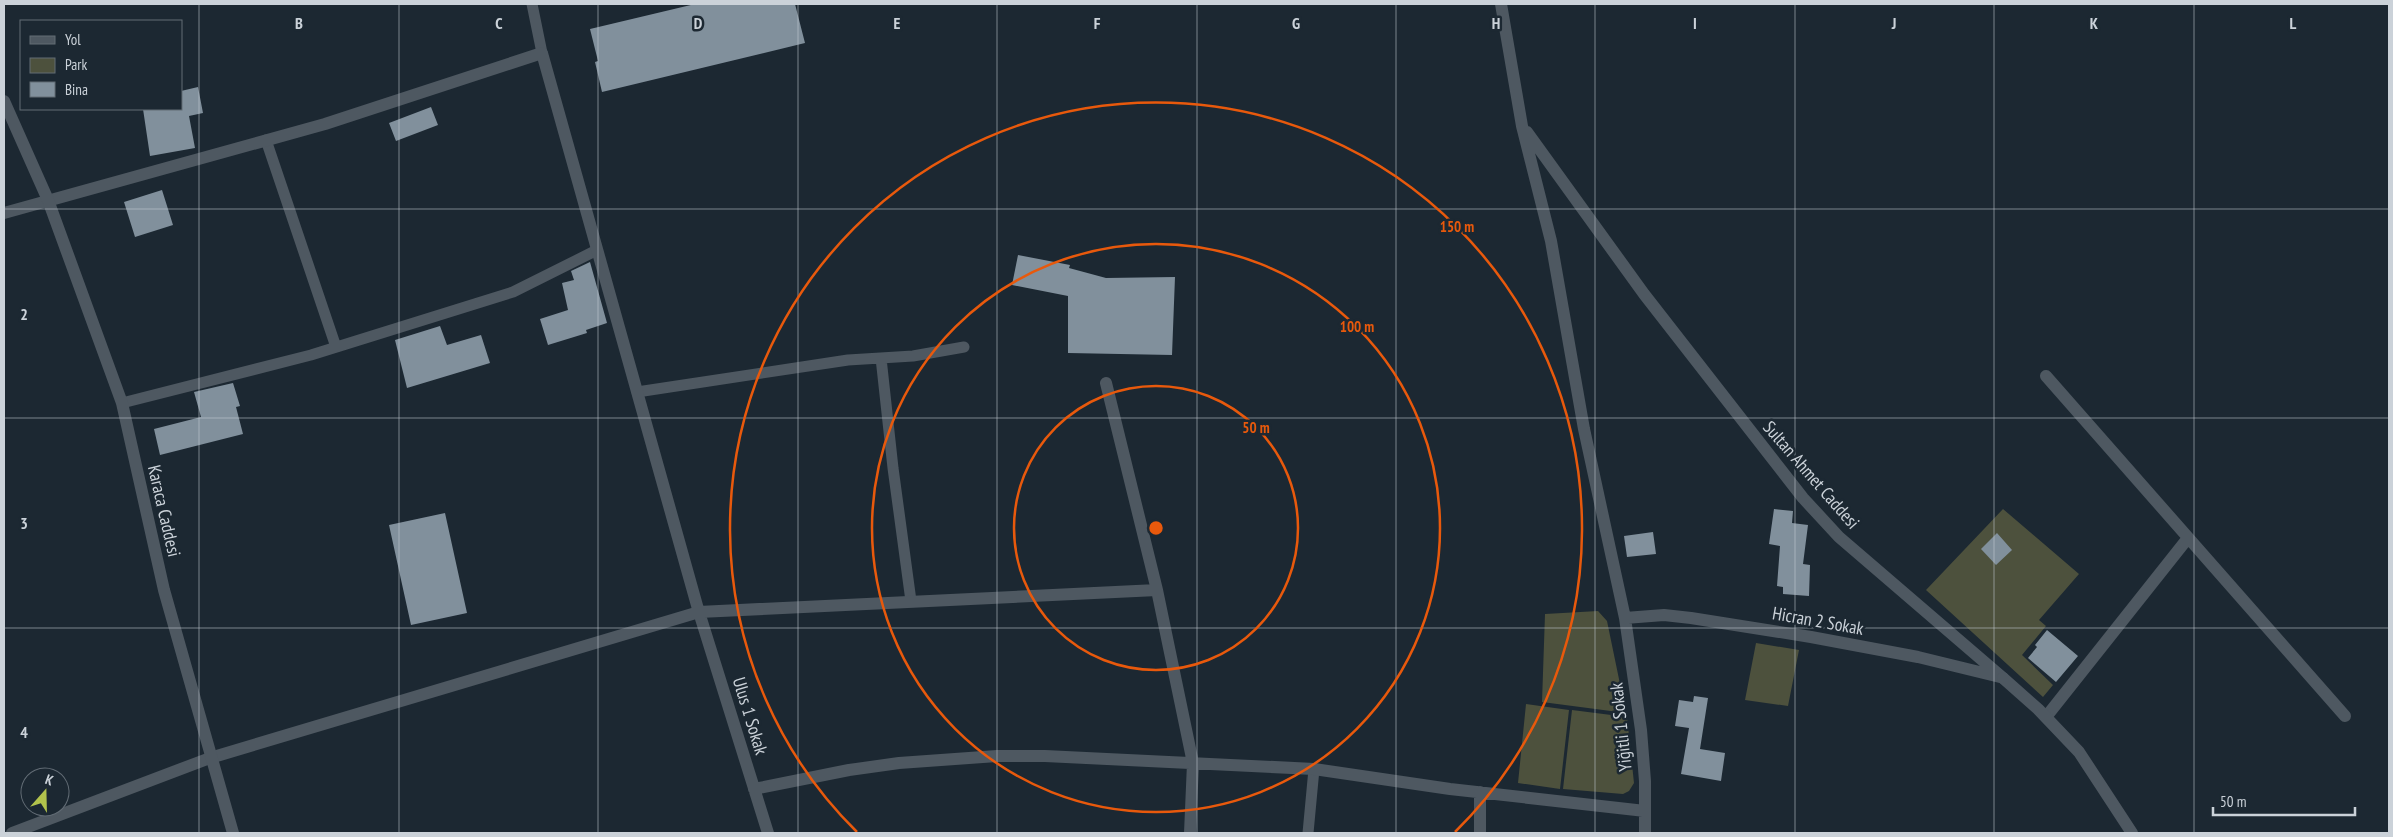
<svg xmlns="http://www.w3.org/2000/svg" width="2393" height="837" viewBox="0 0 2393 837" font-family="'PT Sans Narrow',sans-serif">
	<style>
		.green { fill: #4d513d }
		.building { fill: #81909c }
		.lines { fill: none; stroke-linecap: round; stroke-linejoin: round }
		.service { stroke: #4e5861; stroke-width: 11 }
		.minor { stroke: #4e5861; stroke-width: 12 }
		.tertiary { stroke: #4e5861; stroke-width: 12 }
		.grid { fill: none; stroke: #cbd2d9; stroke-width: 1; stroke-opacity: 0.55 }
		.ring { fill: none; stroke: #e8590c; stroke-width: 2.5 }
		.labels { text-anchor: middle; stroke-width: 5; stroke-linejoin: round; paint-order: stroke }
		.street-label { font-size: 18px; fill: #cbd2d9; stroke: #1c2832 }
		.grid-label { font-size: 16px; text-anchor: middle; font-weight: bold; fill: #cbd2d9; stroke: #1c2832; stroke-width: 5; stroke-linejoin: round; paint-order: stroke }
		.centre { fill: #e8590c; stroke: #1c2832; stroke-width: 2.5 }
		.ring-label { font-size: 15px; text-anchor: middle; font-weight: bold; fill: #e8590c; stroke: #1c2832; stroke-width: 5; stroke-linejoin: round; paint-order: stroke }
	</style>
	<rect width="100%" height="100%" fill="#1c2832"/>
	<path class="green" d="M2003 509 2079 574 2039 620 2046 626 2022 655 2053 685 2043 697 1926 590Z
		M1598 611 1607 621 1626 713 1542 702 1545 614Z
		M1756 643 1799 650 1788 706 1745 700Z
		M1526 704 1569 710 1560 789 1518 783Z
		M1572 710 1627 717 1634 783 1629 791 1623 794 1563 789Z"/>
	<path class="building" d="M695 4H795L805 43 602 92 595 62 598 61 590 29Z
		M198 87 203 113 189 116 195 148 150 156 143 109H181V91Z
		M431 107 438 125 396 141 389 123Z
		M162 190 173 225 135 237 124 202Z
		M1018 255 1070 265 1069 268 1106 278 1175 277 1172 355 1068 353V296L1012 285Z
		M590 262 607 323 586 330 587 333 548 345 540 319 568 310 562 283 574 280 571 271Z
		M440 326 447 345 481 335 490 363 407 388 395 340Z
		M233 383 240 406 236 407 243 434 160 455 154 429 201 417 194 392Z
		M1774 509 1793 511 1792 523 1808 525 1803 564 1810 565 1809 596 1783 594V587L1777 586 1780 546 1769 544Z
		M445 513 467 613 411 625 389 525Z
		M1653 532 1656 554 1627 557 1624 536Z
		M1997 533 2012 550 1996 565 1981 549Z
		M2047 630 2078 656 2056 682 2028 658 2037 647 2035 645Z
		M1694 696 1708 698 1700 749 1725 753 1721 781 1681 774 1689 728 1675 726 1679 700 1693 702Z"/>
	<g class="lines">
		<path class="service" d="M532 4 542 53
			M266 140 336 347
			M881 358 893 468 911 601
			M637 392 848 360 913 356 964 347
			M122 403 311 355 513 292 597 250
			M1308 833 1314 769"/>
		<path class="minor" d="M1501 4 1522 126 1551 241 1584 429 1625 618 1641 730 1645 781V833
			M1527 132 1644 294 1803 498 1839 537 2003 678
			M4 213 325 124 542 53 698 609 768 833
			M2046 376 2345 716
			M1106 383 1157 590 1193 763 1190 833
			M1625 618 1664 615 1691 618 1811 637 1918 657 2000 677
			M2046 717 2188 538
			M754 789 849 770 899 763 997 756H1045L1314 769 1450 789 1645 811
			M1480 792V833
			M12 833 210 758 699 612 1157 590"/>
		<path class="tertiary" d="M4 101 48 200 122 403 164 590 233 833
			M2003 678 2038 709 2079 752 2132 833"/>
	</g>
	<path class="grid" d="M199 4V833M399 4V833M598 4V833M798 4V833M997 4V833M1197 4V833M1396 4V833M1595 4V833M1795 4V833M1994 4V833M2194 4V833M4 209H2389M4 418H2389M4 628H2389"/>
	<g class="ring">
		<circle cx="1156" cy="528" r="142"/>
		<circle cx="1156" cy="528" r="284"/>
		<path d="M857 832A426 426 0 1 1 1455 832"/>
	</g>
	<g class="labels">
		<g class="street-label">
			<text transform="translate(1811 475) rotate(49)" y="6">Sultan Ahmet Caddesi</text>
			<text transform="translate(164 511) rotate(77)" y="6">Karaca Caddesi</text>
			<text transform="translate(1818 621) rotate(10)" y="6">Hicran 2 Sokak</text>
			<text transform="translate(750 716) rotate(73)" y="6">Ulus 1 Sokak</text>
			<text transform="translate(1621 727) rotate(-96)" y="6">Yiğitli 1 Sokak</text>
		</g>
	</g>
	<g class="grid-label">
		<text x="299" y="29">B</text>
		<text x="499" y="29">C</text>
		<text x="698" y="29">D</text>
		<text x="897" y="29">E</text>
		<text x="1097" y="29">F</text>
		<text x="1296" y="29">G</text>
		<text x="1496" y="29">H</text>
		<text x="1695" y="29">I</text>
		<text x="1894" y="29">J</text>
		<text x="2094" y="29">K</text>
		<text x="2293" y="29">L</text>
		<text x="24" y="320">2</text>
		<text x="24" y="529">3</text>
		<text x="24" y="738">4</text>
	</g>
	<circle cx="1156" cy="528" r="8" class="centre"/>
	<g class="ring-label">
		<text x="1457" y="232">150 m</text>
		<text x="1357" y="332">100 m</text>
		<text x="1256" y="433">50 m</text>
	</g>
	<rect width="2393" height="837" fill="none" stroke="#cbd2d9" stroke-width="10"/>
	<rect x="20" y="20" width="162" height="90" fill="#1c2832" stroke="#626c75"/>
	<rect x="30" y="36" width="25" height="8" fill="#4e5861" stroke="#626c75"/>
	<text x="65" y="45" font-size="15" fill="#cbd2d9">Yol</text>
	<rect x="30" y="58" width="25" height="15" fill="#4d513d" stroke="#626c75"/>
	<text x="65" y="70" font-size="15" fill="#cbd2d9">Park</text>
	<rect x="30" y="82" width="25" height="15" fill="#81909c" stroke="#626c75"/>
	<text x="65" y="95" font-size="15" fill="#cbd2d9">Bina</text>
	<g transform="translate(45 792) rotate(20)"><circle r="24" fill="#1c2832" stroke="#626c75"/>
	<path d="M0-4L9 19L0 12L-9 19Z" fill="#b2c34c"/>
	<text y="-8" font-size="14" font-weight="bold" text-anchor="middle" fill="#cbd2d9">K</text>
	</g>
	<path d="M2213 807v8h142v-8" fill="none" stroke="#cbd2d9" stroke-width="2.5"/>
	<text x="2220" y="807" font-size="15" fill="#cbd2d9" stroke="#1c2832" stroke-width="4" paint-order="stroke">50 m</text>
</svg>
